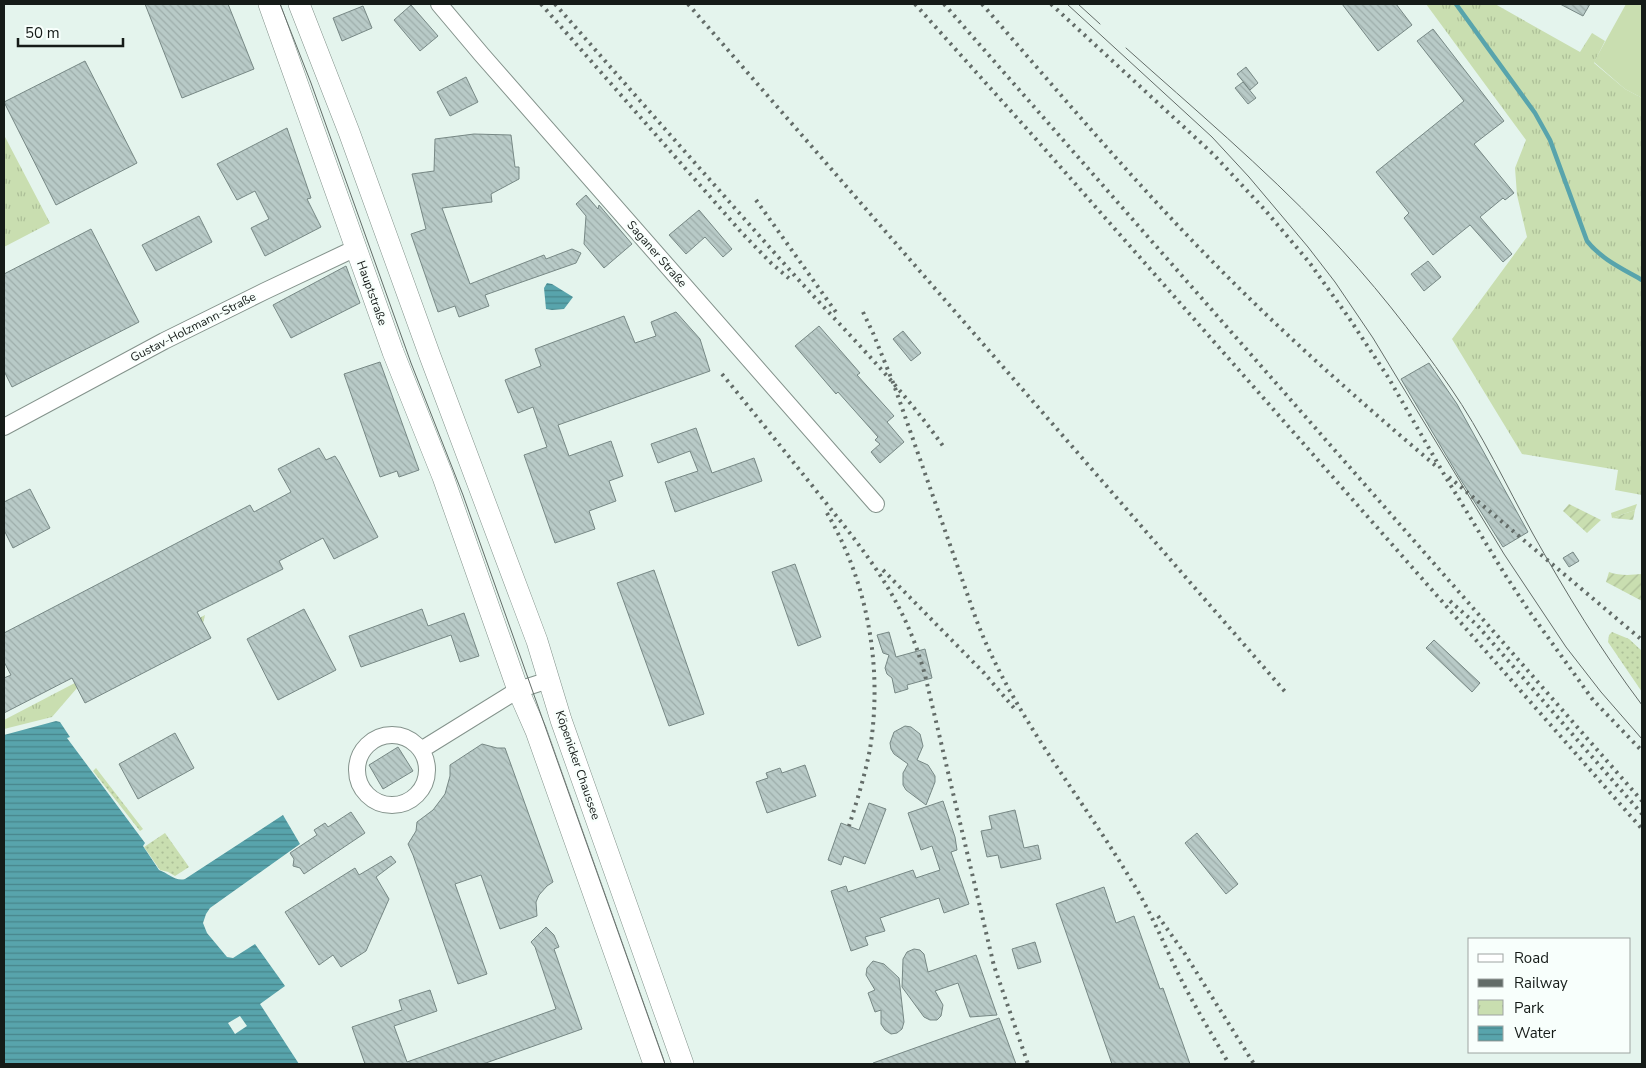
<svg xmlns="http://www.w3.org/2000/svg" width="1646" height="1068" viewBox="0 0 1646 1068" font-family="'Nunito Sans',sans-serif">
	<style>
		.grass { fill: url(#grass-dots) }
		.park { fill: url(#park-tufts) }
		.garden { fill: url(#garden-furrows) }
		.pitch { fill: #c9deb0 }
		.water { fill: url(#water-rules); fill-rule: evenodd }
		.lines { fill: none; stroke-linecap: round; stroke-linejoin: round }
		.stream { stroke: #58a4ac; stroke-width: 4.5 }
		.building { fill: url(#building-back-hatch); stroke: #778885 }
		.minor-casing { stroke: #83928b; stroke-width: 18 }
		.major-casing { stroke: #83928b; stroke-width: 22 }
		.minor { stroke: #fff; stroke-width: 16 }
		.major { stroke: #fff; stroke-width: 21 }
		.tram { stroke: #636c68; stroke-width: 1 }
		.rail { stroke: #636c68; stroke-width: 4; stroke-dasharray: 2.5 5; stroke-linecap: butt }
		.labels { text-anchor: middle; stroke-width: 4.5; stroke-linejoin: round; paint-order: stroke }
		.street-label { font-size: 12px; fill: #151b18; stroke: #f8fffc }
	</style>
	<defs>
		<pattern id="grass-dots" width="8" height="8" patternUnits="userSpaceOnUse" patternTransform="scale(1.25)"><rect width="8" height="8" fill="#c9deb0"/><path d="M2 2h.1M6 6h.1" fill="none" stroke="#acbe97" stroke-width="1.8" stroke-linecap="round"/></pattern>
		<pattern id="park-tufts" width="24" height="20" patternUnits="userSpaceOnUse" patternTransform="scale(1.25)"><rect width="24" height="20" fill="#c9deb0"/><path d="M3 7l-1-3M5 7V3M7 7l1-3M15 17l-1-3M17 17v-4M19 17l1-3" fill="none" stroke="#acbe97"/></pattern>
		<pattern id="garden-furrows" width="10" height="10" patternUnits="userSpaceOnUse" patternTransform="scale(1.25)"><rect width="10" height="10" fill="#c9deb0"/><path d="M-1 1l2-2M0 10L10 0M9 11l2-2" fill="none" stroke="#acbe97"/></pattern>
		<pattern id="water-rules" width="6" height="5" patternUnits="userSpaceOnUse" patternTransform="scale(1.25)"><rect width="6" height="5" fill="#58a4ac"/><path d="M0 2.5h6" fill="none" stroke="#48858b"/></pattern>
		<pattern id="building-back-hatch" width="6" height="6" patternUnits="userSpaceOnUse" patternTransform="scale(1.25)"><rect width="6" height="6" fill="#b8cac7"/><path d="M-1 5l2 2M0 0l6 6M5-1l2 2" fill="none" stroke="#9dadaa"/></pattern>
	</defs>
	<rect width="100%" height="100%" fill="#e4f4ed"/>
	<path class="grass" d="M1612 632 1629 639 1642 651V692L1608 642 1609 635Z
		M96 768 143 829 140 831 93 771Z
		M165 833 189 867 175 876 168 872 160 870 144 847Z"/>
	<path class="park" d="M1426 4H1495L1580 52 1592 33 1605 41 1594 63 1625 89 1642 98V495L1615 490 1618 470 1522 454 1452 339 1527 237 1517 195 1515 168 1526 140Z
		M4 135 50 223 4 247Z
		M205 615 203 623 77 688 52 717 4 729V720Z"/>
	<path class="garden" d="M1569 504 1601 520 1587 533 1563 511Z
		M1635 510 1633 520 1612 518Z
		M1609 572C1620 576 1631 575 1642 574V601L1606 582Z"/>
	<path class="pitch" d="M1626 4H1642V98L1625 89 1594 62Z
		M1637 504 1635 510 1612 518 1611 513Z"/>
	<path class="water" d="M547 283 552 284 573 297 564 309 552 310 546 309 544 288Z
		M56 721 60 722 70 737 67 738 145 843 143 846 159 870C168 873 176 882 185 879L283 815 300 844 210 908 206 914 203 923 207 933 227 957 233 958 255 944 285 986 260 1004 299 1064H4V735ZM240 1016 247 1026 235 1034 228 1023Z"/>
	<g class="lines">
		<path class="stream" d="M1456 4 1535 113 1550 140 1587 241C1601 259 1623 269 1642 280"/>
	</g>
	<path class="building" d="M145 4H228L254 69 182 98Z
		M1342 4H1396L1412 25 1378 51Z
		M1560 4H1590L1583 16Z
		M411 5 438 36 420 51 394 20Z
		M363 6 372 28 342 41 333 18Z
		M1433 29 1504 121 1474 144 1514 193 1505 200 1503 198 1480 217 1512 254 1503 262 1470 225 1433 255 1404 218 1409 213 1376 172 1464 101 1417 41Z
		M85 61 137 163 56 205 4 102Z
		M1246 67 1258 83 1250 90 1237 74Z
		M466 77 478 102 450 116 437 92Z
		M1243 82 1256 98 1248 104 1235 88Z
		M287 128 311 198 307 199 321 227 265 256 251 228 269 219 255 191 237 200 217 164Z
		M474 134 511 135 515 167H519V179L491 194 492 202 442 208 470 284 544 255 546 259 572 249 581 253 576 263 485 295 489 306 459 317 455 306 438 312 411 234 426 229 412 174 434 171 435 139Z
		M586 195 598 209 599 205 632 244 604 268 584 244 586 216 576 204Z
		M699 210 732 249 723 257 705 237 686 254 669 235Z
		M199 216 212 242 156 271 142 245Z
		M91 229 139 322 12 387 4 371V274Z
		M1428 261 1441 277 1424 291 1411 274Z
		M346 266 360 303 291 338 273 305Z
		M676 312 700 339 710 371 558 425 569 456 611 441 623 476 609 481 616 501 589 511 595 529 555 543 524 455 547 447 533 407 518 413 505 380 541 366 535 349 624 316 635 343 656 336 651 322Z
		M819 326 860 373 857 375 894 416 887 422 904 442 880 463 871 452 880 444 875 440 878 437 838 392 836 394 795 346Z
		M903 331 921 353 911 361 893 339Z
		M380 362 419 470 399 477 397 471 380 477 344 374Z
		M1429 363 1457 404 1528 532 1503 547 1459 477 1401 379Z
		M696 428 712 473 754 458 762 481 675 512 665 482 698 471 690 451 658 463 651 444Z
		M319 448 326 460 335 456 339 462 378 537 334 559 323 538 279 561 283 569 197 612 211 638 85 703 72 678 4 713V678L11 675 4 662V633L250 505 254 512 291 492 278 469Z
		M30 489 50 528 13 548 4 530V502Z
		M1573 552 1579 561 1569 567 1563 558Z
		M795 564 821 637 798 646 772 572Z
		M654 570 704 714 669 726 617 583Z
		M304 609 336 670 278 700 247 639Z
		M422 609 428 626 464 613 479 656 460 662 451 635 361 667 349 636Z
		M889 632 896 657 925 649 932 678 907 685 908 689 895 693 892 678 887 674 885 668 889 655 883 653 877 635Z
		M1434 640 1480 683 1472 692 1426 648Z
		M905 726 911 727 920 734 923 746 917 760 928 765 935 776V782L926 805 906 790 903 785V773L908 764 894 754 891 749 890 743 894 732Z
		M175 733 194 768 138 799 119 764Z
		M482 744 497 748H505L553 882 547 886 539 895 536 902 537 916 500 929 481 875 455 884 487 974 458 984 413 855 408 844 416 831 417 822 433 810 445 794 450 776V765Z
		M398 747 413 771 383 789 369 765Z
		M805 765 816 796 767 813 756 782 768 778 766 773 780 768 782 773Z
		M943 801 955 837 957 850 951 852 969 904 944 913 939 898 880 918 885 931 865 937 868 945 851 951 831 891 846 886 848 892 913 870 916 878 940 870 932 846 921 850 908 813Z
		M869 803 886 809 865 864 844 856 841 865 828 860 841 823 859 830Z
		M1015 810 1024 848 1038 845 1041 859 1001 868 998 855 987 857 981 831 992 829 989 816Z
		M351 812 365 833 304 874 300 868 293 866 294 859 290 853 317 835 314 830 325 823 328 827Z
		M1197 833 1238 884 1226 894 1185 843Z
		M391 856 396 862 376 877 389 899 366 951 341 967 333 955 319 965 285 912 355 868 359 875Z
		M1104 887 1116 923 1134 916 1160 989 1163 988 1190 1064H1112L1056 904Z
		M546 927 554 935 559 947 554 949 582 1029 483 1064H365L352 1027 402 1010 399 1000 430 990 437 1011 394 1026 407 1062 556 1009 535 947 531 942Z
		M1035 942 1041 962 1018 969 1012 949Z
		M914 949 920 950 924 954 928 972 976 955 997 1015 970 1017 958 983 935 991 943 1005 941 1016 937 1020H930L924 1017 902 987 903 959 907 952Z
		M873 961 884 964 899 978 904 1022 902 1029 897 1033 891 1034 885 1030 881 1024V1010L875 1012 868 993 875 990 866 975 867 968Z
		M999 1018 1016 1064H873V1063Z"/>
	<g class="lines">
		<defs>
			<path id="minor" d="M439 4 482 55 876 504
				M4 427 164 341 265 291 356 248
				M357 770a35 35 0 1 1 70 0a35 35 0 1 1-70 0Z
				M421 750 518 690 549 680"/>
			<path id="major" d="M269 4 393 352 443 477 518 690 536 731 654 1064
				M299 4 349 132 430 356 537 641 561 720 683 1064"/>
		</defs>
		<use href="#minor" class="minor-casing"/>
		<use href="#major" class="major-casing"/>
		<use href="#minor" class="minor"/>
		<use href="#major" class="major"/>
		<path class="tram" d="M280 4 311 83 411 363 463 495 665 1064
			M1067 4 1212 137 1249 177 1308 247 1335 282 1373 338 1504 554 1566 647 1601 692 1642 739
			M1078 4 1100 24
			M1126 48C1193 108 1263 167 1325 232 1371 280 1412 332 1450 387 1482 433 1506 485 1533 534 1566 593 1602 652 1642 705"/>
		<path class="rail" d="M541 4 742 233 771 263 792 281
			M555 4C635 95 715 186 796 277 846 332 900 385 943 446
			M688 4 1287 694
			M915 4 1035 138 1642 829
			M944 4 1642 801
			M982 4C1056 89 1129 176 1208 257 1280 331 1357 399 1436 466
			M1051 4 1213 154 1265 210 1309 262 1349 318 1388 377 1445 476 1504 573 1529 611 1593 700 1642 751
			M756 200 838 315
			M863 312 873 333 894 385 976 619C1012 714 1079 793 1131 880 1152 913 1166 950 1184 985 1198 1012 1214 1038 1229 1064
			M722 374C754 413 786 453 818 493 866 553 904 598 925 675L994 966 1028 1064
			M1449 477 1642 640
			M827 513C868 583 883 668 870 749 865 775 857 801 849 826
			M883 570 984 673 1014 708
			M1450 601 1477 625 1642 814
			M1158 916 1185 954 1254 1064"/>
	</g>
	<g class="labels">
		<g class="street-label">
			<text transform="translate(657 254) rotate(49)" y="4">Saganer Straße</text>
			<text transform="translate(372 293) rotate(70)" y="4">Hauptstraße</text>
			<text transform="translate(193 327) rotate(-27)" y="4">Gustav-Holzmann-Straße</text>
			<text transform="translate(578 765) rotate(71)" y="4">Köpenicker Chaussee</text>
		</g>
	</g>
	<rect width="1646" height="1068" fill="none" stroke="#151b18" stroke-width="10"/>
	<rect x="1468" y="938" width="162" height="115" fill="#f8fffc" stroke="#9da4a1"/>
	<rect x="1478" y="954" width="25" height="8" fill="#ffffff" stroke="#9da4a1"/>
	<text x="1514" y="963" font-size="15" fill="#151b18">Road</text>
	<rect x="1478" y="979" width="25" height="8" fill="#636c68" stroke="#9da4a1"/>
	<text x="1514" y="988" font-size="15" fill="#151b18">Railway</text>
	<rect x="1478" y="1000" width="25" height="15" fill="url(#park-tufts)" stroke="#9da4a1"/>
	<text x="1514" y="1013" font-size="15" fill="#151b18">Park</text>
	<rect x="1478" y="1026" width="25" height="15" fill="url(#water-rules)" stroke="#9da4a1"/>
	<text x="1514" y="1038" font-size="15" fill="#151b18">Water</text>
	<path d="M18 38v8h105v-8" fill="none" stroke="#151b18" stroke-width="2.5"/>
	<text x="25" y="38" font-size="15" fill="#151b18" stroke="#f8fffc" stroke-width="4" paint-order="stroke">50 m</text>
</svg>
